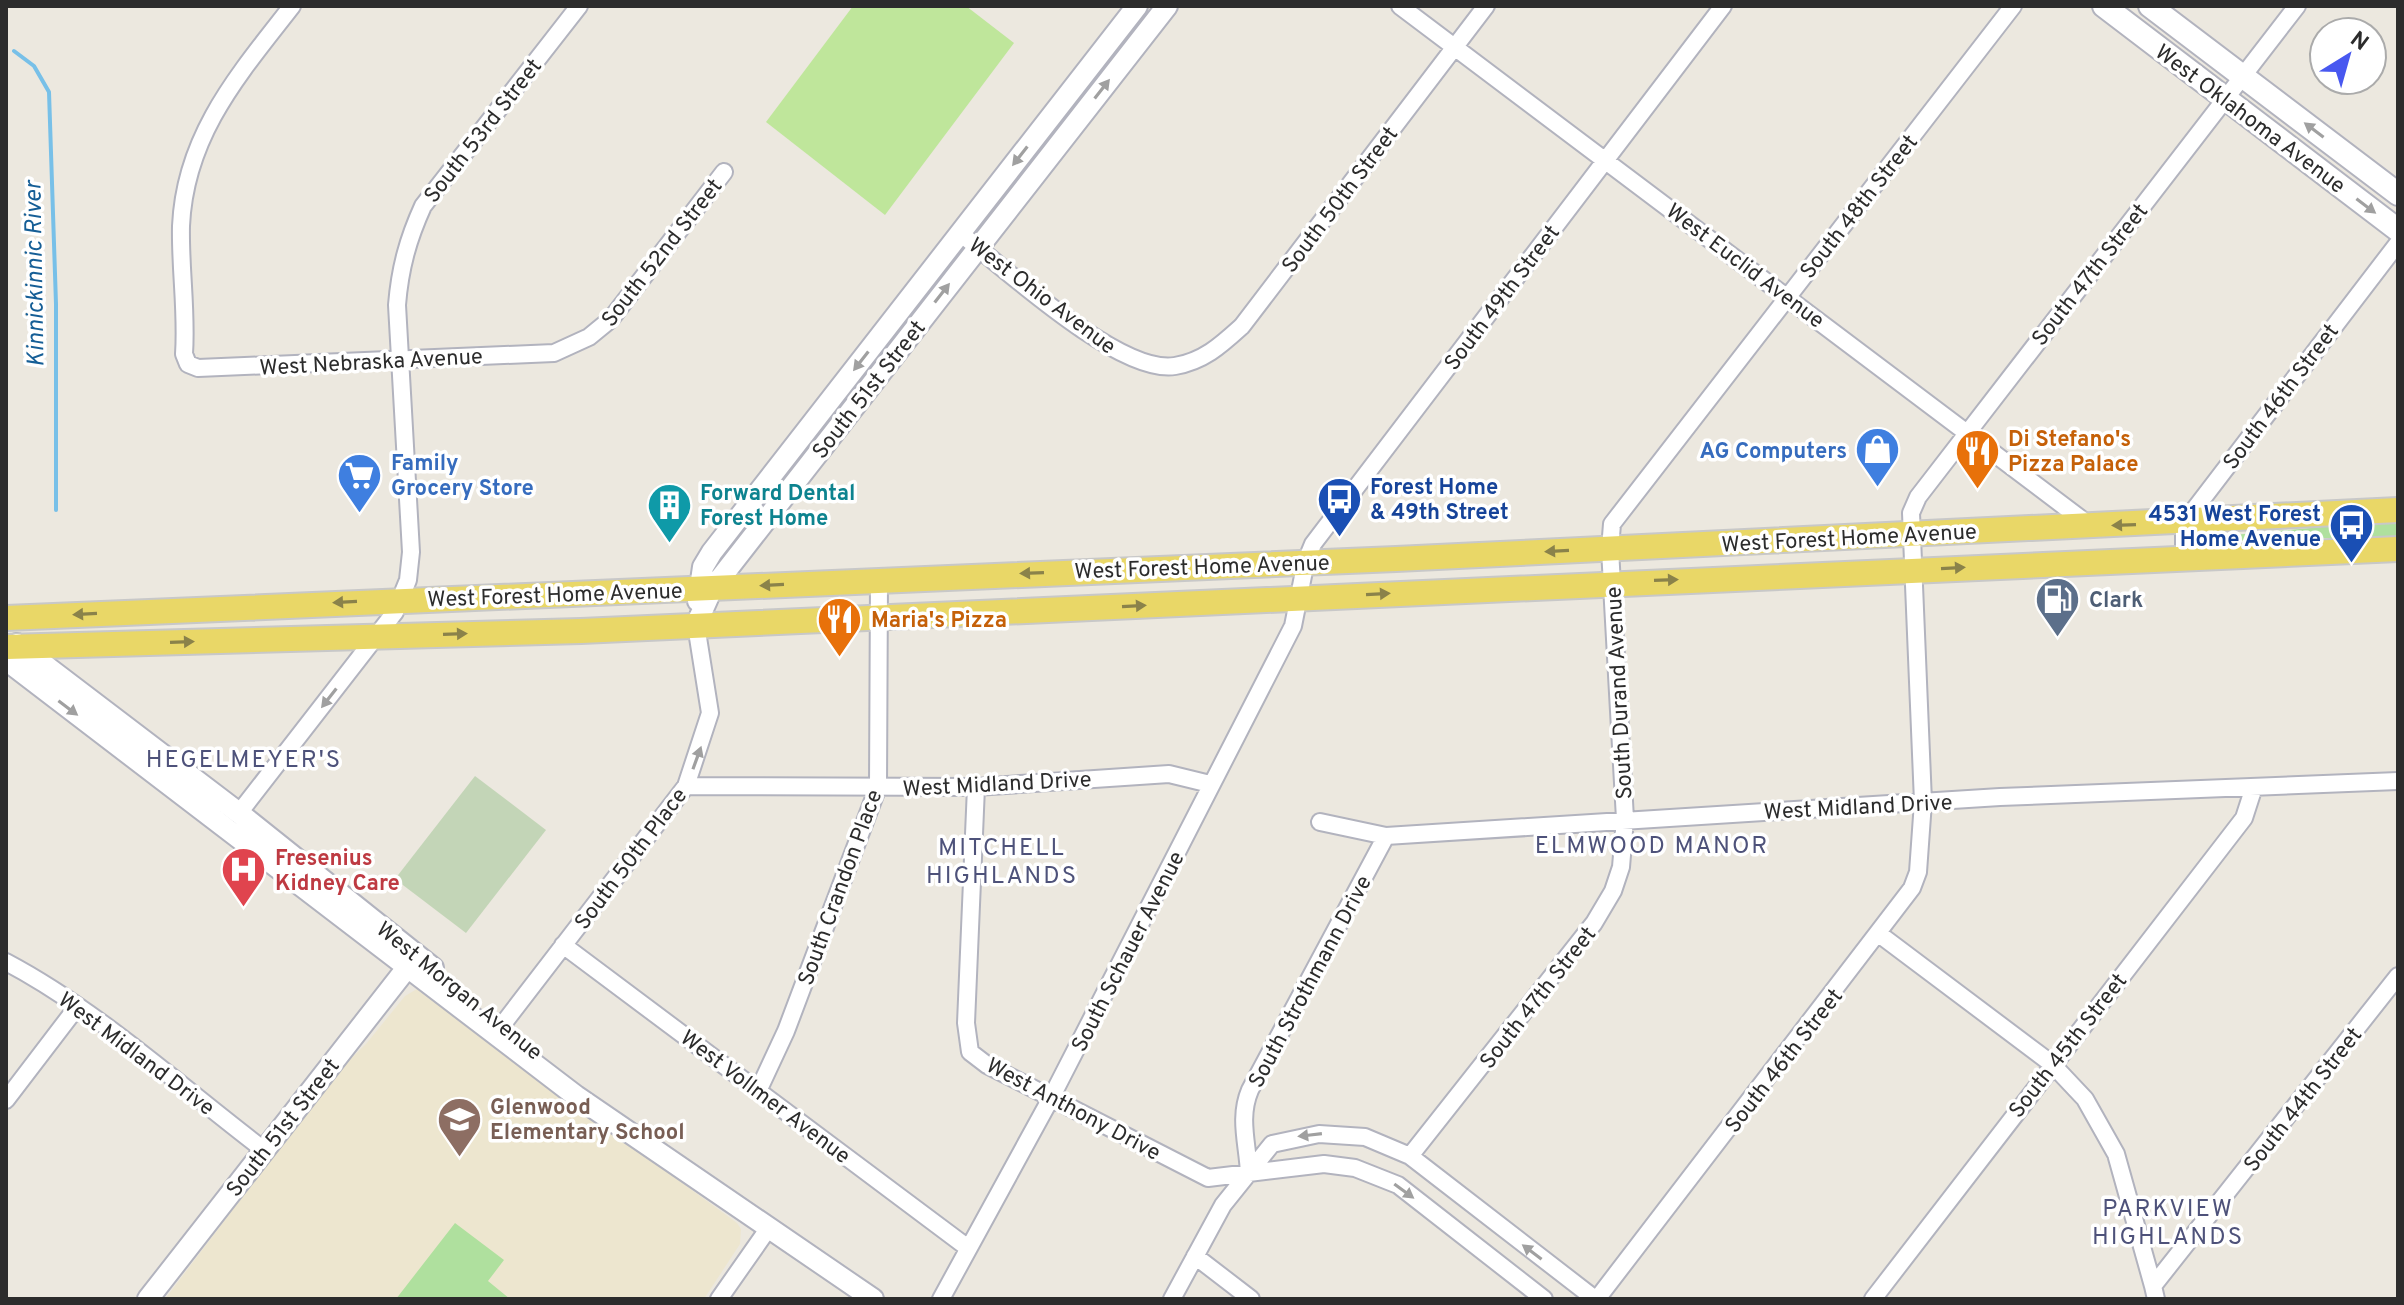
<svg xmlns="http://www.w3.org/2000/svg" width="2404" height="1305" viewBox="0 0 2404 1305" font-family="Overpass,sans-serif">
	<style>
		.education { fill: #ede6cf }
		.green { fill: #afe09e }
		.cemetery { fill: #c3d5b7 }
		.pitch { fill: #bfe69b }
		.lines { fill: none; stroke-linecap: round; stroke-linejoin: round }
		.stream { stroke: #78c0e8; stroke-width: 4 }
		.minor-casing { stroke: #b2b3be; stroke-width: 20 }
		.tertiary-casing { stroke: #b2b3be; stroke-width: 24 }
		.secondary-casing { stroke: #b2b3be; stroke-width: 26 }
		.primary-casing { stroke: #c8c8c8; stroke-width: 28 }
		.minor { stroke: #fff; stroke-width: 16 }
		.tertiary { stroke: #fff; stroke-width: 20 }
		.secondary { stroke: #fff; stroke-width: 22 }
		.primary { stroke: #e9d767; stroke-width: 24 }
		.oneway { fill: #a0a0a0 }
		.oneway2 { fill: #8a824a }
		.labels { text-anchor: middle; stroke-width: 7; stroke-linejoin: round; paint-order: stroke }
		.street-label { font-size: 22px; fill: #2c2c2c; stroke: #fff }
		.food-label { font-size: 22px; font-weight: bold; fill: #c56008; stroke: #fff; text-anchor: start }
		.shop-label { font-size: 22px; font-weight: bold; fill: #366cbe; stroke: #fff; text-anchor: end }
		.transit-label { font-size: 22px; font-weight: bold; fill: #164399; stroke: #fff; text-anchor: start }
		.culture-label { font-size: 22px; font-weight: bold; fill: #0d838f; stroke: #fff; text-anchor: start }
		.service-label { font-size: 22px; font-weight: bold; fill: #4e5e75; stroke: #fff; text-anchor: start }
		.health-label { font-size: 22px; font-weight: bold; fill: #be3a42; stroke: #fff; text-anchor: start }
		.education-label { font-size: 22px; font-weight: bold; fill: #785e54; stroke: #fff; text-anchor: start }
		.water-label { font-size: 24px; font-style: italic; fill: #155e96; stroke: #fff }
		.neighbourhood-label { font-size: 24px; letter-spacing: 2px; fill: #4e527a; stroke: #fff }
	</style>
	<rect width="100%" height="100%" fill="#ece8df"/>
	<path class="education" d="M417 989 737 1223 741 1229 740 1244 704 1299H165L338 1071 366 1044 405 996Z"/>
	<path class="green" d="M2398 520V536L2222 541V536Z
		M455 1223 504 1260 488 1281 510 1299H396Z"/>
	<path class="cemetery" d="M475 776 546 830 466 933 395 879Z"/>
	<path class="pitch" d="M853 6H966L1014 43 885 215 766 122Z"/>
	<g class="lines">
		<path class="stream" d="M14 51 34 66 49 92 56 304V510"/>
		<defs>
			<path id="minor" d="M292 6C239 74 185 135 181 226 180 269 187 311 184 354L188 364 198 368 554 353 589 337 611 319 724 172
				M1400 6 2089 525
				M960 233C1004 268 1120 375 1175 366 1204 361 1221 345 1242 326L1486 6
				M2184 558V523L2398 243
				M686 786 976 787 1169 774 1210 784
				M976 787 966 1023 970 1052 987 1065 1208 1178 1324 1164 1355 1168 1398 1185 1544 1299
				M239 813 395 612 408 580 411 552 397 305C400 268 408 239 423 206L579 6
				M1320 822 1386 836 2000 797 2398 781
				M1879 934 2052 1064 2085 1099 2116 1154 2153 1286
				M563 945 968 1248
				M6 962C97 1010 181 1087 264 1150
				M503 1024 686 786 710 713 696 625
				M759 1089 786 1031 878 787 879 580
				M6 1100 77 1007
				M1410 1156 1594 923 1613 891 1621 867 1625 819 1610 549 1612 524 2013 6
				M1249 1174C1248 1145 1238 1118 1250 1090L1386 836
				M1195 1256 1251 1299
				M719 1299 768 1229
				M941 1299 1051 1098 1293 626 1306 561 1313 544 1723 6
				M1172 1299 1223 1205 1272 1144 1319 1134 1365 1137 1410 1156 1595 1299
				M1597 1299 1912 888 1918 872 1923 802 1911 513 1918 497 2297 6
				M1873 1299 2244 818 2254 787
				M2156 1299 2153 1286 2398 976"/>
			<path id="tertiary" d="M698 601 703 567 712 552 1137 6
				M696 625 712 589 1167 6
				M17 644 239 813 433 968
				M6 660 576 1096 873 1299
				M148 1299 417 955"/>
			<path id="secondary" d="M2104 6 2398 230
				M2150 6 2398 194"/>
			<path id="primary" d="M6 618 1396 559 2398 510
				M6 647 581 631 2398 549"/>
		</defs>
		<use href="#minor" class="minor-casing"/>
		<use href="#tertiary" class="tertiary-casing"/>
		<use href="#secondary" class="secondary-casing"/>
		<use href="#primary" class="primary-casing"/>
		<use href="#minor" class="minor"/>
		<use href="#tertiary" class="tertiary"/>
		<use href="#secondary" class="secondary"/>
		<use href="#primary" class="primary"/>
	</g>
	<defs><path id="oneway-solid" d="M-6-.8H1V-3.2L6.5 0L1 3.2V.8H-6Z" transform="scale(2)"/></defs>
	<g class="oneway">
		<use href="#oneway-solid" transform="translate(1102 89) rotate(-52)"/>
		<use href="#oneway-solid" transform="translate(2314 130) rotate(-143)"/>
		<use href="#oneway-solid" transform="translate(1020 156) rotate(128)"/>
		<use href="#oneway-solid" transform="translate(2366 206) rotate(37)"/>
		<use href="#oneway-solid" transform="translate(942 293) rotate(-52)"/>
		<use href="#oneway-solid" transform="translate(861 361) rotate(128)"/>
		<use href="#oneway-solid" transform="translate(329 698) rotate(128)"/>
		<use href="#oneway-solid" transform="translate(68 708) rotate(37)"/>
		<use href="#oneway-solid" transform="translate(697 758) rotate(-70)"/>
		<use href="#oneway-solid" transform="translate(1310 1135) rotate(173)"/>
		<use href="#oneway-solid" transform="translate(1404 1191) rotate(36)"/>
		<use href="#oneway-solid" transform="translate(1532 1252) rotate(-143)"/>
	</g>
	<g class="oneway2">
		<use href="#oneway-solid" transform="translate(2124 525) rotate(178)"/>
		<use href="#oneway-solid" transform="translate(1557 551) rotate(177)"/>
		<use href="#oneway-solid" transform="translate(1953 568) rotate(-3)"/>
		<use href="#oneway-solid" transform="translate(1032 573) rotate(178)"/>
		<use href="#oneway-solid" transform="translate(1666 580) rotate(-2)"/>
		<use href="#oneway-solid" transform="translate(772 585) rotate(177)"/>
		<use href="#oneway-solid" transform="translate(1378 594) rotate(-3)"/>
		<use href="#oneway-solid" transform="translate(345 602) rotate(177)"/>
		<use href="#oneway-solid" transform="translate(1134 606) rotate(-3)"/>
		<use href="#oneway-solid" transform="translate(85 614) rotate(177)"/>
		<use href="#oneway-solid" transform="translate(455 634) rotate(-2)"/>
		<use href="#oneway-solid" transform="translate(182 642) rotate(-2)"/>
	</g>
	<defs>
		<symbol id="shop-pin" viewBox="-11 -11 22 30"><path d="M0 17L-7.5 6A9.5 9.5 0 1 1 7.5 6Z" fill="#3f7fe0" stroke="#fff"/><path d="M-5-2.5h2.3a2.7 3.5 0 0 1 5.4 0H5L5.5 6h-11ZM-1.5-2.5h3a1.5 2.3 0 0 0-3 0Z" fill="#fff"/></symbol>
		<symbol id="restaurant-pin" viewBox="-11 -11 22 30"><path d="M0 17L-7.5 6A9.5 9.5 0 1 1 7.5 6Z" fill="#e8710a" stroke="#fff"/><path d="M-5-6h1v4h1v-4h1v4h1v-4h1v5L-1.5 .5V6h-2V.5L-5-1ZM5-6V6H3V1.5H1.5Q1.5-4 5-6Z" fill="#fff"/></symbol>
		<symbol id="supermarket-pin" viewBox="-11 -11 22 30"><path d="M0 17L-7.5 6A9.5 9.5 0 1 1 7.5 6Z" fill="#3f7fe0" stroke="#fff"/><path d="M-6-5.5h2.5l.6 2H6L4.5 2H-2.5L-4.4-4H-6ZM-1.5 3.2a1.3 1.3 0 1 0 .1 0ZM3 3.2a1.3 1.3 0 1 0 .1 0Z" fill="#fff"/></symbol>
		<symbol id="bus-pin" viewBox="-11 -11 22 30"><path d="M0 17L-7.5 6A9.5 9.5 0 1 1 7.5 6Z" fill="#1a4fb4" stroke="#fff"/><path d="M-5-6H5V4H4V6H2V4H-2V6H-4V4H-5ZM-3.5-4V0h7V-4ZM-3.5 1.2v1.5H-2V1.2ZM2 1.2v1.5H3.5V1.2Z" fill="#fff"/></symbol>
		<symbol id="building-pin" viewBox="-11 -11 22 30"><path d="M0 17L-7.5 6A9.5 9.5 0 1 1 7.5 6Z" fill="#0f9aa8" stroke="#fff"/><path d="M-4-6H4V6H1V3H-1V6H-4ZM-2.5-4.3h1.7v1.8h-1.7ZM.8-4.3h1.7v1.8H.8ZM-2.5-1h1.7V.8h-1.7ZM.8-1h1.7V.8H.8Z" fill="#fff"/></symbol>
		<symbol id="fuel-pin" viewBox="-11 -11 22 30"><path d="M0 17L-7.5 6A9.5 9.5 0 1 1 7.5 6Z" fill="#5c6f8a" stroke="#fff"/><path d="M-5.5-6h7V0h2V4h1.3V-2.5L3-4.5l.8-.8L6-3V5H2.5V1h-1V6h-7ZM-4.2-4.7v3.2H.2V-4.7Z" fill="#fff"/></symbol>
		<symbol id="hospital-pin" viewBox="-11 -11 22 30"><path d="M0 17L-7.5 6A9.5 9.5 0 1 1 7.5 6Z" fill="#e0444e" stroke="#fff"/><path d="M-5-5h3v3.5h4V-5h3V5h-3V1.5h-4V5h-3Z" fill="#fff"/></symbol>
		<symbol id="school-pin" viewBox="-11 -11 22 30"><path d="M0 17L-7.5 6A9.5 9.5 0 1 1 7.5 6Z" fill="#8d6e63" stroke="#fff"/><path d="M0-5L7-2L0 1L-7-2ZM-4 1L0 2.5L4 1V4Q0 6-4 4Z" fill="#fff"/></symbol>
	</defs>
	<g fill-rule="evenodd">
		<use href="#shop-pin" x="1852" y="424" width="51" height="69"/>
		<use href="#restaurant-pin" x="1952" y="426" width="51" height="69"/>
		<use href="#supermarket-pin" x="334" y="450" width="51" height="69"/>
		<use href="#bus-pin" x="1314" y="474" width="51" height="69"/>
		<use href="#building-pin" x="644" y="480" width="51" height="69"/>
		<use href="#bus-pin" x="2326" y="500" width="51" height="69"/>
		<use href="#fuel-pin" x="2032" y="574" width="51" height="69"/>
		<use href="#restaurant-pin" x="814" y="594" width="51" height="69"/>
		<use href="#hospital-pin" x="218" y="844" width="51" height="69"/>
		<use href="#school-pin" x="434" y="1094" width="51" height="69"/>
	</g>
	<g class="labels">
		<g class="street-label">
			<text transform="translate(2251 118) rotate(37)" y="8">West Oklahoma Avenue</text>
			<text transform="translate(482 130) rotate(-52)" y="8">South 53rd Street</text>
			<text transform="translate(1339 199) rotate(-53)" y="8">South 50th Street</text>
			<text transform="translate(1858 206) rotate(-52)" y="8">South 48th Street</text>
			<text transform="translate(661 252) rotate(-52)" y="8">South 52nd Street</text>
			<text transform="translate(1746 265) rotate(37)" y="8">West Euclid Avenue</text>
			<text transform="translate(2089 274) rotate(-52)" y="8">South 47th Street</text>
			<text transform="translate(1043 295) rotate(37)" y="8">West Ohio Avenue</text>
			<text transform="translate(1501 297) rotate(-53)" y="8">South 49th Street</text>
			<text transform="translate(371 361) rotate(-3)" y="8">West Nebraska Avenue</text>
			<text transform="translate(868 389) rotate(-52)" y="8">South 51st Street</text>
			<text transform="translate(2280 396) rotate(-53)" y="8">South 46th Street</text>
			<text transform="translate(1849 537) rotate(-3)" y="8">West Forest Home Avenue</text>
			<text transform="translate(1202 566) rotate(-2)" y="8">West Forest Home Avenue</text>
			<text transform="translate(555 594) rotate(-2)" y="8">West Forest Home Avenue</text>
			<text transform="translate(1618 693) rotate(-93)" y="8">South Durand Avenue</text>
			<text transform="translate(997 783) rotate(-3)" y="8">West Midland Drive</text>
			<text transform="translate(1858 806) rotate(-3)" y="8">West Midland Drive</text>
			<text transform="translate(630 858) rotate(-53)" y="8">South 50th Place</text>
			<text transform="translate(839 887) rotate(-70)" y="8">South Crandon Place</text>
			<text transform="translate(1127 951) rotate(-63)" y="8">South Schauer Avenue</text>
			<text transform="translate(1309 981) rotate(-62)" y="8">South Strothmann Drive</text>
			<text transform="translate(460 990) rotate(39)" y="8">West Morgan Avenue</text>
			<text transform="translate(1537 997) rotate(-52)" y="8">South 47th Street</text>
			<text transform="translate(2067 1045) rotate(-52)" y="8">South 45th Street</text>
			<text transform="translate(137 1053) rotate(37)" y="8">West Midland Drive</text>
			<text transform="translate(1783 1060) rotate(-52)" y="8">South 46th Street</text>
			<text transform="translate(766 1096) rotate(37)" y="8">West Vollmer Avenue</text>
			<text transform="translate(2302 1099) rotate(-52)" y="8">South 44th Street</text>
			<text transform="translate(1074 1108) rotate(28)" y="8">West Anthony Drive</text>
			<text transform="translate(282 1127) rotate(-52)" y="8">South 51st Street</text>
		</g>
		<g class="food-label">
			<text x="2008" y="446">Di Stefano's<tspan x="2008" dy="25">Pizza Palace</tspan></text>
			<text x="871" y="627">Maria's Pizza</text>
		</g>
		<g class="shop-label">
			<text x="1847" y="458">AG Computers</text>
			<text x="391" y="470" text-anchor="start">Family<tspan x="391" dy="25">Grocery Store</tspan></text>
		</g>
		<g class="transit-label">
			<text x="1370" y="494">Forest Home<tspan x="1370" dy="25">&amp; 49th Street</tspan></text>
			<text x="2321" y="521" text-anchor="end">4531 West Forest<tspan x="2321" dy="25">Home Avenue</tspan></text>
		</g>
		<g class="culture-label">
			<text x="700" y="500">Forward Dental<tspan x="700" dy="25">Forest Home</tspan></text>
		</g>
		<g class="service-label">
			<text x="2089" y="607">Clark</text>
		</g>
		<g class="health-label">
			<text x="275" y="865">Fresenius<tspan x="275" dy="25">Kidney Care</tspan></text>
		</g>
		<g class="education-label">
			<text x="490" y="1114">Glenwood<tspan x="490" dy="25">Elementary School</tspan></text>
		</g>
		<g class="water-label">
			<text transform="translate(34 274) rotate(-91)" y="8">Kinnickinnic River</text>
		</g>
		<g class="neighbourhood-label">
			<text x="244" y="767">HEGELMEYER'S</text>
			<text x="1652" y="853">ELMWOOD MANOR</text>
			<text x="1002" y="855">MITCHELL<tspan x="1002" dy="28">HIGHLANDS</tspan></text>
			<text x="2168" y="1216">PARKVIEW<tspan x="2168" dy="28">HIGHLANDS</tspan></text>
		</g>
	</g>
	<rect width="2404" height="1305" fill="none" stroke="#2c2c2c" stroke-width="16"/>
	<g transform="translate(2348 56) rotate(37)"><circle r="38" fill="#ffffff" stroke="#ababab" stroke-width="2"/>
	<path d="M0-6L14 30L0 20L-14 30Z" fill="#4858f0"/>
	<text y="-12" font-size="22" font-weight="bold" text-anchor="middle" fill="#2c2c2c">N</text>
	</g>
</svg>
